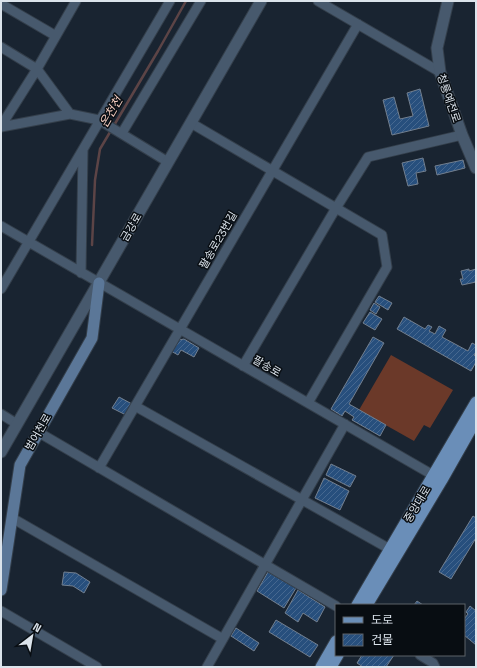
<svg xmlns="http://www.w3.org/2000/svg" width="477" height="668" viewBox="0 0 477 668" font-family="'Space Grotesk','Noto Sans KR',sans-serif">
	<style>
		.grass { fill: #6b3929 }
		.lines { fill: none; stroke-linecap: round; stroke-linejoin: round }
		.stream { stroke: #5c4446; stroke-width: 2.5 }
		.building { fill: url(#building-hatch); stroke: #727f8f }
		.minor-casing { stroke: #343f4b; stroke-width: 11 }
		.tertiary-casing { stroke: #343f4b; stroke-width: 13 }
		.secondary-casing { stroke: #343f4b; stroke-width: 13 }
		.primary-casing { stroke: #343f4b; stroke-width: 13 }
		.minor { stroke: #47596d; stroke-width: 9 }
		.tertiary { stroke: #47596d; stroke-width: 11 }
		.secondary { stroke: #5b7798; stroke-width: 11 }
		.primary { stroke: #6a8eb8; stroke-width: 11 }
		.labels { text-anchor: middle; stroke-width: 3; stroke-linejoin: round; paint-order: stroke }
		.street-label { font-size: 11px; fill: #dbe3eb; stroke: #080d12 }
		.water-label { font-size: 12px; font-style: italic; fill: #f6cfc2; stroke: #080d12 }
	</style>
	<defs>
		<pattern id="building-hatch" width="6" height="6" patternUnits="userSpaceOnUse"><rect width="6" height="6" fill="#274f7d"/><path d="M-1 1l2-2M0 6l6-6M5 7l2-2" fill="none" stroke="#466890"/></pattern>
	</defs>
	<rect width="100%" height="100%" fill="#192431"/>
	<path class="grass" d="M391 355 453 390 430 428 424 425 414 441 359 410Z"/>
	<g class="lines">
		<path class="stream" d="M92 245 95 180 100 149 158 51 186 1"/>
	</g>
	<path class="building" d="M420 89 429 126 392 135 383 100 394 97 400 119 413 116 407 93Z
		M423 158 426 171 416 173 418 184 408 186 402 163Z
		M463 160 465 168 437 175 435 166Z
		M469 269V271L476 269V282L462 285 460 279H463L461 271Z
		M379 296 392 303 388 310 375 302Z
		M374 303 380 307 376 314 370 310Z
		M370 312 382 319 375 330 363 323Z
		M404 317 425 329 428 325 432 327 429 331 435 334 439 326 446 330 442 337 468 351 472 343 476 345V352L474 355 476 357V362L471 371 397 329Z
		M373 337 384 343 349 404 386 425 380 436 352 420 354 417 345 411 342 416 331 409Z
		M184 339 199 348 194 357 181 350 178 355 171 351 178 340Z
		M119 397 132 404 126 415 112 408Z
		M331 464 356 476 350 487 326 475Z
		M324 478 349 491 340 510 315 498Z
		M473 516 476 518V538L451 579 439 572Z
		M64 572 76 573 90 582 84 593 73 586 62 585Z
		M268 572 296 588 284 608 257 591Z
		M298 590 325 607 317 622 303 613 298 622 285 613Z
		M417 601 423 605H414Z
		M470 606 476 611V645L464 635V619L468 614 466 612Z
		M276 620 318 645 310 657 269 632Z
		M236 628 259 643 254 651 231 636Z
		M362 655H394L386 667H363L357 663Z"/>
	<g class="lines">
		<defs>
			<path id="minor" d="M318 1 440 72
				M1 4 56 36
				M1 47 37 69 70 114 99 120 168 162
				M191 123 382 235 387 267 308 403
				M1 126 37 69 76 1
				M1 127 70 114
				M122 133 201 1
				M1 226 438 478
				M81 273 83 150
				M1 289 170 1
				M243 366 336 208 368 157 462 135
				M135 406 395 552
				M1 414 17 424
				M38 432 336 606
				M99 468 358 24
				M12 518 223 639
				M1 611 97 667
				M420 655 433 663 435 667
				M207 667 345 424"/>
			<path id="tertiary" d="M448 1 437 48 440 72 462 135 476 168
				M1 452 261 1"/>
			<path id="secondary" d="M1 590 20 465 92 338 99 283"/>
			<path id="primary" d="M357 605 476 402
				M367 605 442 480 476 420
				M321 667 336 641
				M331 667 338 655"/>
		</defs>
		<use href="#minor" class="minor-casing"/>
		<use href="#tertiary" class="tertiary-casing"/>
		<use href="#secondary" class="secondary-casing"/>
		<use href="#primary" class="primary-casing"/>
		<use href="#minor" class="minor"/>
		<use href="#tertiary" class="tertiary"/>
		<use href="#secondary" class="secondary"/>
		<use href="#primary" class="primary"/>
	</g>
	<g class="labels">
		<g class="street-label">
			<text transform="translate(449 98) rotate(71)" y="4">청룡예전로</text>
			<text transform="translate(131 227) rotate(-60)" y="4">금강로</text>
			<text transform="translate(218 240) rotate(-60)" y="4">팔송로23번길</text>
			<text transform="translate(267 366) rotate(30)" y="4">팔송로</text>
			<text transform="translate(38 432) rotate(-60)" y="4">범어천로</text>
			<text transform="translate(417 504) rotate(-59)" y="4">중앙대로</text>
		</g>
		<g class="water-label">
			<text transform="translate(111 112) rotate(-60)" y="4">온천천</text>
		</g>
	</g>
	<rect width="477" height="668" fill="none" stroke="#dbe3eb" stroke-width="4"/>
	<rect x="335" y="604" width="130" height="52" fill="#080d12" stroke="#5c6369"/>
	<rect x="343" y="617" width="20" height="6" fill="#6a8eb8" stroke="#5c6369"/>
	<text x="371" y="624" font-size="12" fill="#dbe3eb">도로</text>
	<rect x="343" y="634" width="20" height="12" fill="url(#building-hatch)" stroke="#5c6369"/>
	<text x="371" y="644" font-size="12" fill="#dbe3eb">건물</text>
	<g transform="translate(32 636) rotate(31)" stroke="#080d12" stroke-width="3" paint-order="stroke">
	<path d="M0-3L7 15L0 10L-7 15Z" fill="#dbe3eb"/>
	<text y="-6" font-size="11" font-weight="bold" text-anchor="middle" fill="#dbe3eb">N</text>
	</g>
</svg>
